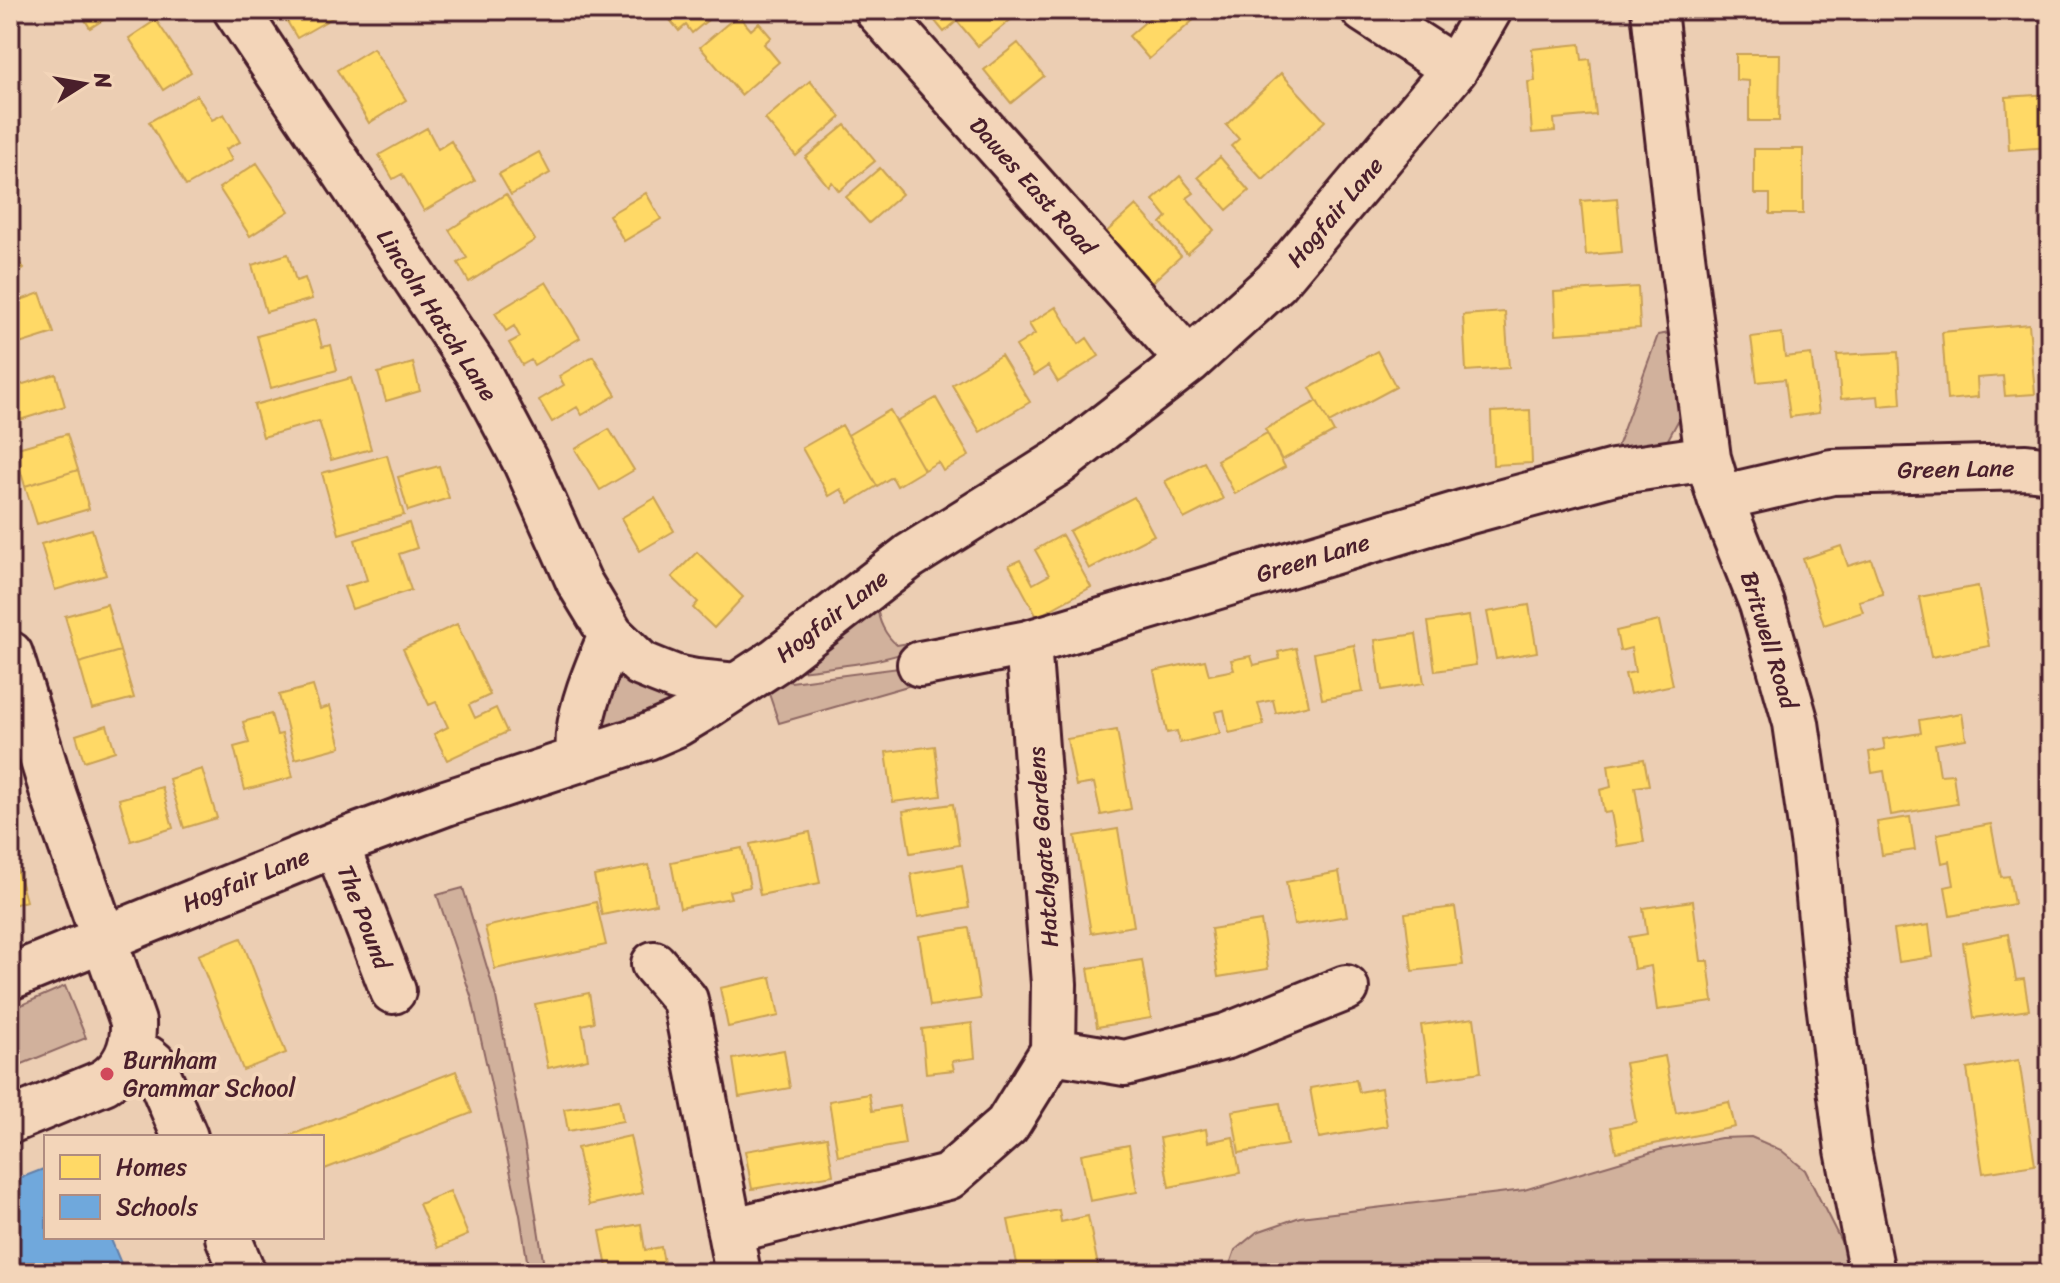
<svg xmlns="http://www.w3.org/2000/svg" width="2060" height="1283" viewBox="0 0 2060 1283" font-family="Sriracha,sans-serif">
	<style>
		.green { fill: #d1b19c; stroke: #8e6864; stroke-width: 2 }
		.homes { fill: #ffd966; stroke: #c9a154; stroke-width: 2 }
		.schools { fill: #6fa8dc; stroke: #647fa7; stroke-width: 2 }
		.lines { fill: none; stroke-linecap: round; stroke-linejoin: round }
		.minor-casing { stroke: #4a1f2b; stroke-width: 50 }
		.minor { stroke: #f3d5b9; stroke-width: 44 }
		.poi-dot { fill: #d1495b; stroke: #f3d5b9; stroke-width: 3 }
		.labels { text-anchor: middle; stroke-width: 8; stroke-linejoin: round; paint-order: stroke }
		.street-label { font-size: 24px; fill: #4a1f2b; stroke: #f3d5b9 }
		.poi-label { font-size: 24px; fill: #4a1f2b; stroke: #f3d5b9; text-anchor: start }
	</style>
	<rect width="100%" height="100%" fill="#ecceb3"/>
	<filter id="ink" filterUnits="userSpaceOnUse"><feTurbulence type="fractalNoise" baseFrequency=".0125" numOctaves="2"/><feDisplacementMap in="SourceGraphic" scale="16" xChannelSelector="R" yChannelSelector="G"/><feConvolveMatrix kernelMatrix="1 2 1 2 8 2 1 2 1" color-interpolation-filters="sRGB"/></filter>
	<g filter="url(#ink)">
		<path class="green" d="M1670 333 1680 395 1678 421 1665 445 1614 464 1618 444 1658 335Z
			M878 606C877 620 886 636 897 645L933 639C903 661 837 666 801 671L791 668Z
			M914 666 918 683 779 723 766 685 779 677 791 682Z
			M625 675 681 701 602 731V726L616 676Z
			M463 888 496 997 525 1146 545 1273H529L520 1215 472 999 437 895Z
			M65 986 86 1038 10 1069V1010Z
			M1751 1137 1781 1150 1805 1170 1857 1273H1227L1235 1250 1257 1232 1300 1217 1524 1190 1659 1150 1721 1138Z"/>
		<path class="homes" d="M79 10H119L90 28Z
			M288 10H346L297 38 282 13Z
			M662 10H720L692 33 686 25 679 31Z
			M926 10H1008L1014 17 978 46 957 21 944 32Z
			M1159 10H1191L1197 17 1149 59 1129 36Z
			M1729 10H1763V18H1729Z
			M738 15 751 30 759 23 771 37 764 44 779 62 741 95 700 47Z
			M156 20 191 72 163 90 129 38Z
			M1018 43 1044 76 1011 103 984 70Z
			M1580 44 1582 60 1590 59 1596 115 1554 119 1555 131 1532 133 1528 82 1535 81 1532 49Z
			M373 48 406 100 369 123 337 70Z
			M1736 54H1780L1779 121H1749V81L1736 80Z
			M1281 73 1325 121 1263 180 1231 146 1239 139 1226 125Z
			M810 81 841 117 796 156 765 119Z
			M2050 94V147L2009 150 2006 97Z
			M197 95 212 120 224 114 240 142 226 149 232 160 186 186 149 122Z
			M845 125 875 161 839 191 832 182 828 186 805 158Z
			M427 128 438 149 451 141 475 181 424 211 402 174 393 179 379 155Z
			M1754 149H1803V214H1770V194H1754Z
			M539 152 550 173 511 195 499 174Z
			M1220 157 1249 191 1227 210 1198 177Z
			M257 163 289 211 250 236 219 188Z
			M880 168 902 194 869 223 846 197Z
			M1180 176 1194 193 1187 198 1214 230 1187 254 1161 223 1167 217 1153 200Z
			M646 193 661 219 624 241 609 215Z
			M506 194 535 240 469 282 458 263 467 258 449 230Z
			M1617 198 1622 252 1586 255 1581 201Z
			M1136 205 1181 256 1148 286 1102 236Z
			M10 253 24 268 10 280Z
			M288 254 296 281 305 278 312 299 266 312 252 265Z
			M546 282 580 338 534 365 531 360 522 365 509 343 520 337 514 326 506 331 495 313Z
			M1638 287 1640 328 1556 334 1554 292Z
			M40 293 54 333 10 347V304Z
			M1056 307 1079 344 1087 338 1099 356 1058 382 1048 366 1034 375 1016 346 1035 334 1029 324Z
			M1505 312 1509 368 1466 371 1463 315Z
			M315 320 322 347 331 345 337 370 271 388 257 336Z
			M2029 324 2035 394 2005 396 2003 376 1977 378 1978 397 1947 400 1942 332Z
			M1782 333 1785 357 1811 354 1819 413 1790 417 1785 379 1757 382 1751 337Z
			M1377 351 1396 387 1329 423 1310 388Z
			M1898 352 1901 404 1879 406 1878 396 1841 399 1837 355Z
			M1001 355 1030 402 980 432 952 385Z
			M593 356 616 395 582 415 577 407 552 422 539 400 564 385 559 376Z
			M413 363 420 391 386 401 378 373Z
			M56 374 65 406 13 422 10 413V388Z
			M351 378 371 449 331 460 319 421 263 437 254 405Z
			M936 398 969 456 943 471 938 462 924 470 896 421Z
			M1317 401 1334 432 1282 460 1265 429Z
			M890 410 924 470 897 486 892 477 877 486 848 435Z
			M1530 410 1532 463 1493 465 1491 412Z
			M842 425 877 486 849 503 841 489 829 496 802 448Z
			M609 429 634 470 600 490 575 449Z
			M1267 433 1285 467 1235 494 1217 460Z
			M67 434 78 470 25 486 14 449Z
			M387 455 404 515 339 534 322 473Z
			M1204 462 1223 499 1184 519 1165 481Z
			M439 466 449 498 408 511 398 477Z
			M78 470 89 509 37 524 25 486Z
			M1134 497 1154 535 1089 569 1069 531Z
			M655 498 674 531 640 551 621 518Z
			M409 523 417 548 399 554 411 590 352 609 344 587 367 580 355 540Z
			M92 529 106 575 55 590 41 544Z
			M1062 535 1091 587 1037 617 1009 565 1020 560 1033 584 1049 575 1035 550Z
			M1841 546 1848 566 1871 559 1883 594 1859 601 1863 612 1824 625 1803 559Z
			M697 552 743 597 714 628 693 608 698 602 672 577Z
			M1978 586 1989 646 1931 657 1919 597Z
			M107 604 120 651 79 663 65 616Z
			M1529 605 1537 652 1496 659 1487 612Z
			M1469 616 1476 665 1435 671 1428 622Z
			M1659 621 1673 685 1630 694 1625 674 1635 672 1631 648 1620 651 1616 631Z
			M457 624 490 695 469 705 475 718 496 708 507 732 447 760 434 734 448 727 436 702 429 705 403 649Z
			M1416 634 1424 683 1382 690 1375 640Z
			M1354 645 1363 692 1322 699 1314 653Z
			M1296 648 1309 705 1276 713 1273 700 1258 703 1264 725 1229 733 1224 710 1215 712 1220 733 1180 743 1177 731 1167 733 1154 671 1205 660 1209 675 1234 670 1231 660 1251 656 1254 665 1280 659 1278 652Z
			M120 651 134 698 92 709 79 663Z
			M313 686 320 709 330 706 341 747 295 759 279 695Z
			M1962 713 1966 739 1935 744 1940 775 1953 774 1957 804 1891 815 1884 771 1872 773 1869 752 1885 749 1883 739 1921 733 1919 720Z
			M271 714 277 735 282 734 293 777 245 790 234 747 249 743 243 722Z
			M107 725 115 751 84 761 76 735Z
			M1117 730 1131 809 1101 815 1094 783 1076 786 1067 739Z
			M935 746 941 796 893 802 886 752Z
			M1644 759 1649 785 1635 787 1644 842 1617 846 1611 812 1604 813 1600 790 1611 787 1608 765Z
			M202 769 217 818 184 828 169 779Z
			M162 787 173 828 131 841 119 799Z
			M953 804 959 845 910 853 903 811Z
			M1910 817 1915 850 1882 855 1877 822Z
			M1991 824 2001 877 2009 876 2014 904 1950 916 1945 887 1954 885 1950 861 1942 863 1937 834Z
			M1118 829 1134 926 1091 933 1075 836Z
			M810 832 820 883 760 895 750 844Z
			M742 848 750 887 729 891 731 898 680 908 671 862Z
			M14 859 26 901 10 906V860Z
			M649 865 656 904 602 915 594 876Z
			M962 865 969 908 918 917 911 874Z
			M1339 872 1347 916 1294 925 1286 882Z
			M1693 901 1701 961H1708L1713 1002 1657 1010 1651 966 1634 969 1629 937 1647 934 1643 908Z
			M596 902 606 945 495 969 485 927Z
			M1455 907 1463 965 1412 971 1405 913Z
			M1261 921 1268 969 1218 977 1211 929Z
			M1929 925 1933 957 1899 962 1894 930Z
			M969 928 980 999 930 1006 919 936Z
			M2008 934 2016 980 2024 979 2029 1010 1974 1018 1963 943Z
			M241 938 286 1053 243 1070 198 955Z
			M1142 960 1151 1018 1097 1027 1088 968Z
			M771 977 779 1016 728 1027 720 988Z
			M589 993 594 1022 582 1025 588 1059 548 1068 535 1004Z
			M1474 1018 1481 1072 1429 1080 1421 1025Z
			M972 1023 975 1058 952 1061 954 1070 926 1073 922 1029Z
			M784 1050 790 1088 739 1097 733 1059Z
			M1665 1056 1676 1113 1729 1102 1735 1127 1616 1152 1611 1127 1636 1122 1625 1063Z
			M2019 1060 2035 1165 1983 1173 1967 1069Z
			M456 1071 472 1113 322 1170V1137H286Z
			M1356 1080 1359 1092 1381 1088 1387 1126 1319 1138 1310 1088Z
			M869 1094 872 1111 899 1106 905 1144 838 1156 829 1101Z
			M619 1100 623 1121 568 1131 564 1109Z
			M1280 1103 1287 1145 1239 1153 1232 1111Z
			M1206 1129 1208 1142 1233 1137 1240 1173 1169 1187 1160 1138Z
			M630 1136 643 1193 589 1205 577 1148Z
			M827 1137 833 1175 752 1189 745 1151Z
			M1129 1145 1137 1192 1090 1201 1081 1154Z
			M450 1191 468 1235 438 1248 419 1204Z
			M1059 1210 1061 1222 1088 1216 1099 1271 1089 1273H1019L1008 1220Z
			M641 1224 645 1250 661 1247 666 1273H608L600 1231Z"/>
		<path class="schools" d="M46 1168V1237H110L125 1273H10V1182Z"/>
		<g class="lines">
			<defs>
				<path id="minor" d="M236 10 478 372 526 463 579 582 611 635 641 664 658 671 676 678 696 682 736 686
					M877 10 1189 361
					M1364 10 1455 69
					M1654 10 1676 209 1708 458 1720 498 1762 604 1796 723 1815 854 1828 995 1848 1150 1872 1273
					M1720 498 1832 472 2026 467 2050 470
					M10 654 54 796 133 1022C134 1047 126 1068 104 1082L10 1121
					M920 664 1028 643 1462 513 1614 472 1708 458
					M579 760C579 751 578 742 579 734 583 700 598 667 611 635
					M336 844 393 991
					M654 964 685 1000 738 1273
					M10 977 336 844 446 803 647 737 677 724 702 709 775 661 910 556 1058 463 1189 361 1276 282 1455 69 1489 10
					M130 1051 147 1058 154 1064 185 1137
					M1053 1051 1125 1063 1227 1036 1346 988
					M730 1231 948 1177 1007 1125 1053 1051 1054 984 1028 643
					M228 1237 243 1273"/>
			</defs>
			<use href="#minor" class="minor-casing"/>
			<use href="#minor" class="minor"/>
		</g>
	</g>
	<circle class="poi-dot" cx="107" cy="1074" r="8"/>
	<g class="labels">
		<g class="street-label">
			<text transform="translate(1033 186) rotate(48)" y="8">Dawes East Road</text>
			<text transform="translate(1335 212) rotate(-50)" y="8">Hogfair Lane</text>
			<text transform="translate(437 315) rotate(57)" y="8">Lincoln Hatch Lane</text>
			<text transform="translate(1956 469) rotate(-1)" y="8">Green Lane</text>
			<text transform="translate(1313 558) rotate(-17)" y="8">Green Lane</text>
			<text transform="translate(832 616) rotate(-38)" y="8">Hogfair Lane</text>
			<text transform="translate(1769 640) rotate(73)" y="8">Britwell Road</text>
			<text transform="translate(1043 847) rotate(-94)" y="8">Hatchgate Gardens</text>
			<text transform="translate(246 880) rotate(-22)" y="8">Hogfair Lane</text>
			<text transform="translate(364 917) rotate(69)" y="8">The Pound</text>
		</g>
		<g class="poi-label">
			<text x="123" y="1068">Burnham<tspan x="123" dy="28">Grammar School</tspan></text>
		</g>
	</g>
	<rect width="2060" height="1283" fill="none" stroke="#f3d5b9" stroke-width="40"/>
	<rect x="20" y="20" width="2020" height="1243" fill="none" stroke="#4a1f2b" stroke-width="3" filter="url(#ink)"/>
	<rect x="44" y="1135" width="280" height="104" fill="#f3d5b9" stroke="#af8c80" stroke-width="2"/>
	<rect x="60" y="1155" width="40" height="24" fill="#ffd966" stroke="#af8c80" stroke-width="2"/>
	<text x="116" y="1175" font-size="24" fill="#4a1f2b">Homes</text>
	<rect x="60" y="1195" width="40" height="24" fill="#6fa8dc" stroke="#af8c80" stroke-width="2"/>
	<text x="116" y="1215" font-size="24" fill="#4a1f2b">Schools</text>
	<g transform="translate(84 84) rotate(79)" stroke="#f3d5b9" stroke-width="6" paint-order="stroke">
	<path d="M0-6L14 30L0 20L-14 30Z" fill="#4a1f2b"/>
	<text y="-12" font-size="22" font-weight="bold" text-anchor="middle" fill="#4a1f2b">N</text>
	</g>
</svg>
